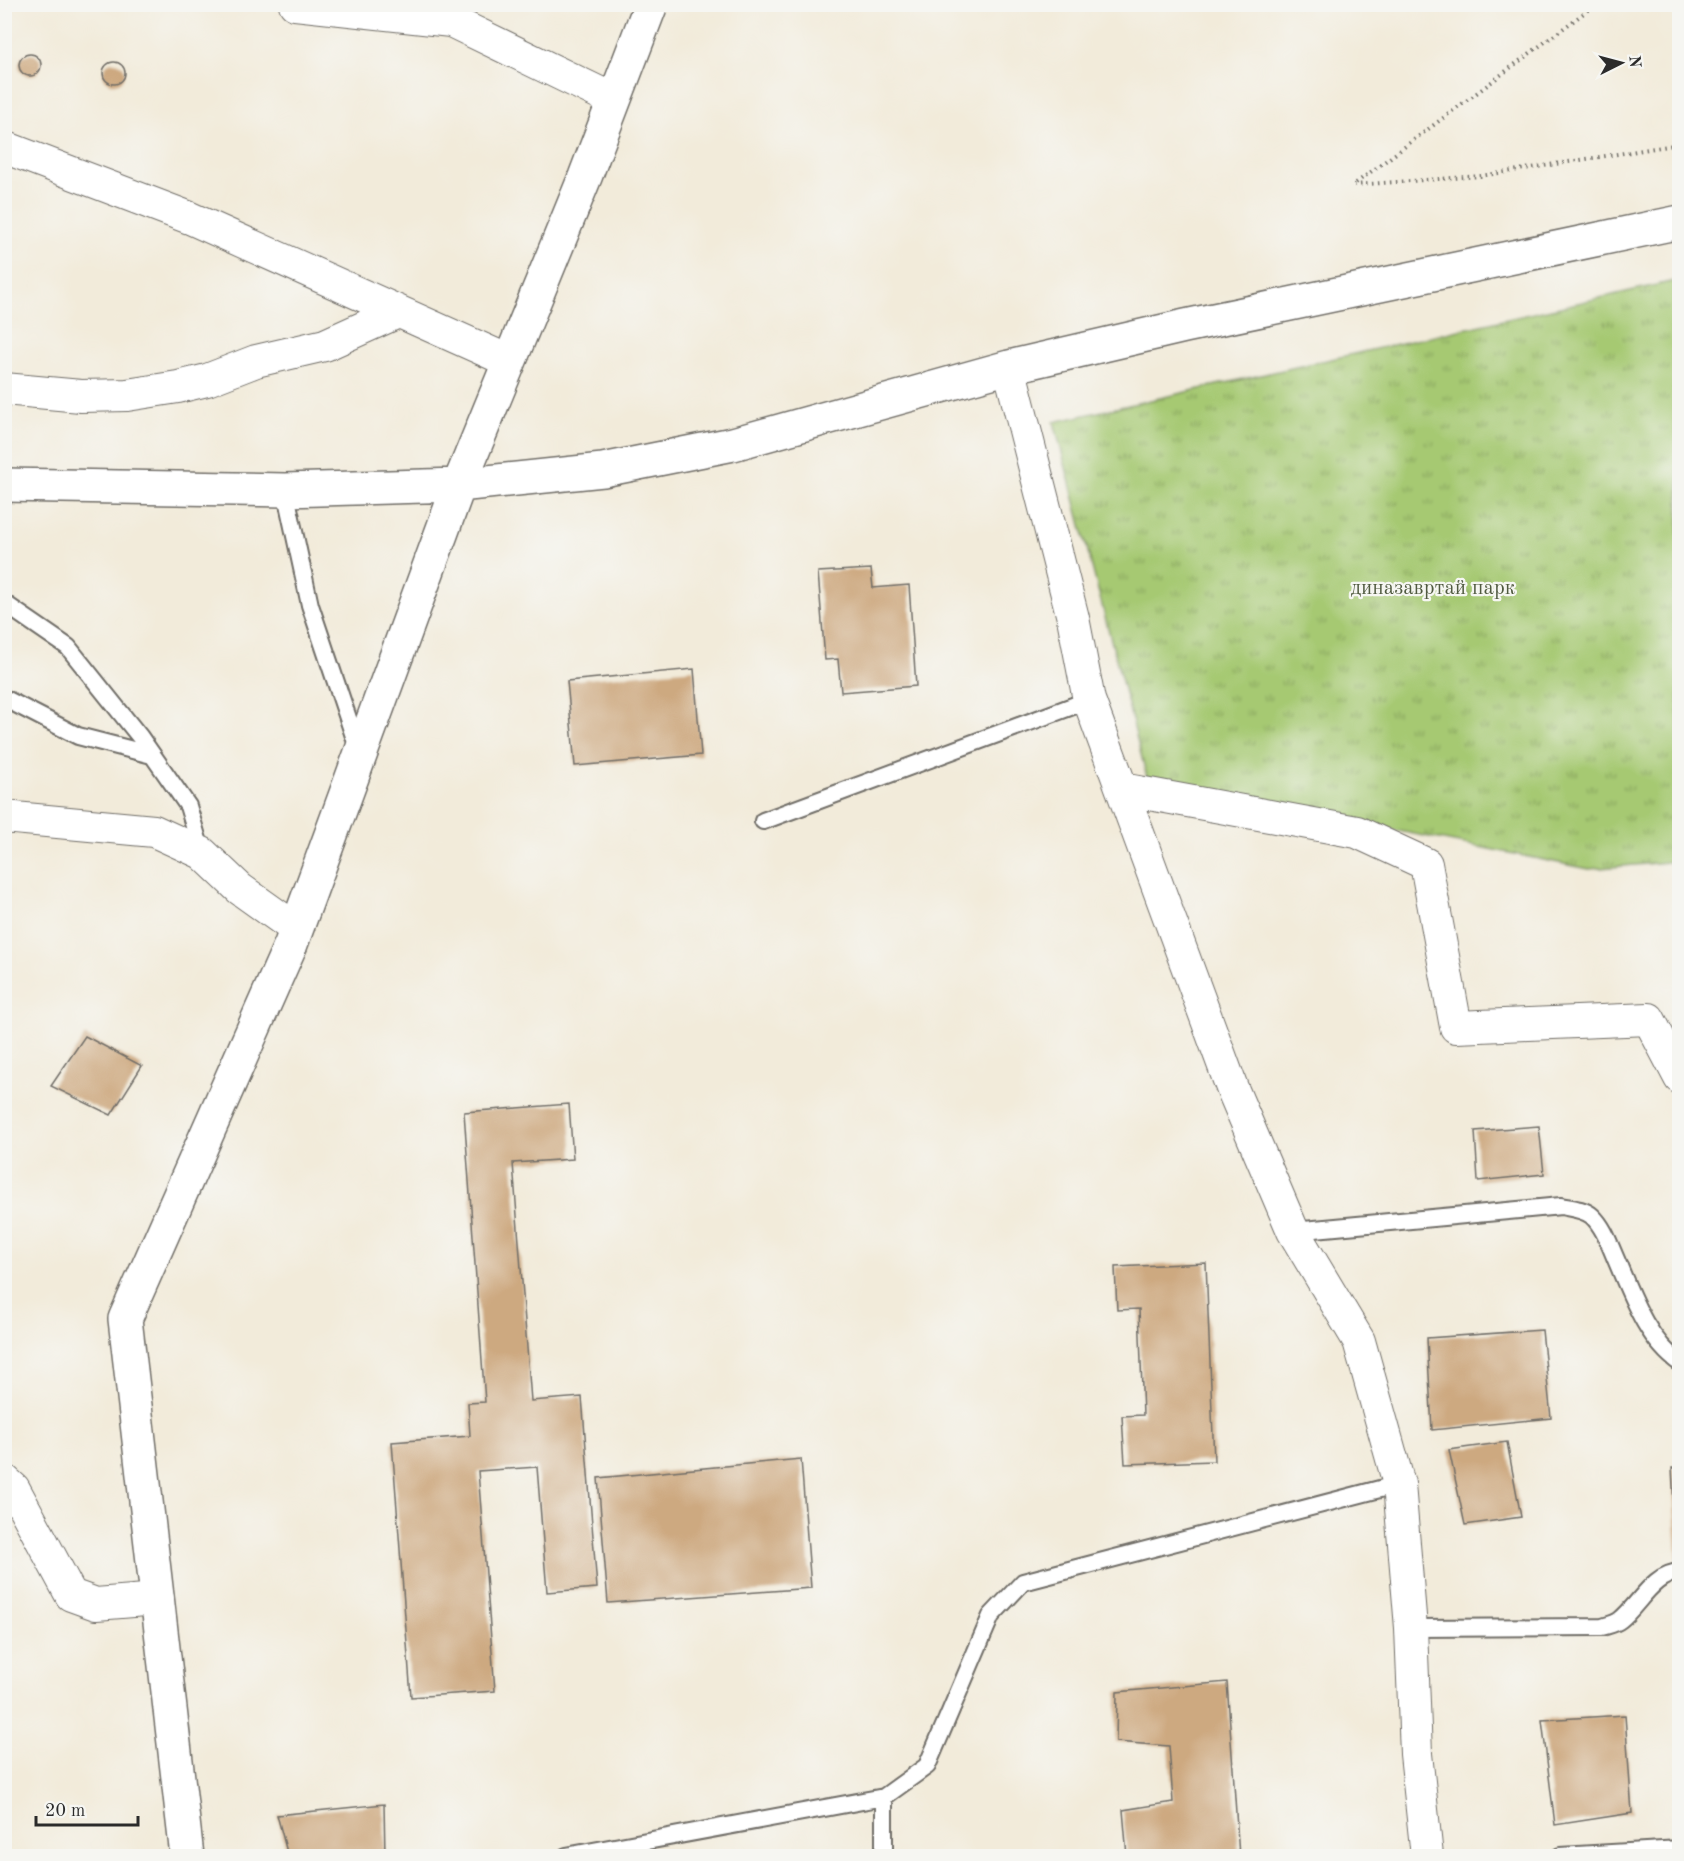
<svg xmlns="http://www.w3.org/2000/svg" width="1684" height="1861" viewBox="0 0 1684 1861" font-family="'Old Standard TT',serif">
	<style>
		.park { fill: url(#park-tufts); stroke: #687a4e; stroke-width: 1.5 }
		.building { fill: #cda980 }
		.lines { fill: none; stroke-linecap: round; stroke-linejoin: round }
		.lane-casing { stroke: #716e68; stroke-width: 20 }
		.street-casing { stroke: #716e68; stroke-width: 34 }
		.secondary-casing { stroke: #716e68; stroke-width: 36 }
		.path { stroke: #716e68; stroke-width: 4; stroke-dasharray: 1.5 4.5; stroke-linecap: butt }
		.lane { stroke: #fff; stroke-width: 16 }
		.street { stroke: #fff; stroke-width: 32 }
		.secondary { stroke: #fff; stroke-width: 33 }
		.labels { text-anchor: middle; stroke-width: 4.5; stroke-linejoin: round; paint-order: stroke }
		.park-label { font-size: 21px; fill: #505a40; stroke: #f6f6f2 }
	</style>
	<defs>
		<pattern id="park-tufts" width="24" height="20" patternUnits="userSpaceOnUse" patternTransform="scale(1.5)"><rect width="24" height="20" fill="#a6c972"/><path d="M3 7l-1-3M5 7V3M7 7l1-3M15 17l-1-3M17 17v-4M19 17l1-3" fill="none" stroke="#87a35e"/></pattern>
	</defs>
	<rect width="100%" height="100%" fill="#f6f6f2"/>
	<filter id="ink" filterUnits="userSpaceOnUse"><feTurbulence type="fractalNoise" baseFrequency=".0167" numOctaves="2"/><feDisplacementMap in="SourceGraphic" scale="12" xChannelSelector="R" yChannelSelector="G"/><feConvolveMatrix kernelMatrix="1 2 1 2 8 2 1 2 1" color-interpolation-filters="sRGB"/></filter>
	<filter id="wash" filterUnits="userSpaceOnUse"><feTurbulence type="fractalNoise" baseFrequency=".008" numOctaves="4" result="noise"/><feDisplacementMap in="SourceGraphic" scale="24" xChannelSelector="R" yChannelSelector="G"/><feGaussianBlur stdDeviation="1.35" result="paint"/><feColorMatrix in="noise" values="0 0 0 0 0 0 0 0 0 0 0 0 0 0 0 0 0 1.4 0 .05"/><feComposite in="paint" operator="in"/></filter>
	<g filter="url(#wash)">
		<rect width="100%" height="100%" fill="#f2ebda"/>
		<path class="park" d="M1679 280V861L1589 869 1148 781 1054 422Z"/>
		<g id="blocks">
			<path class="building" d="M19 65a11 11 0 1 1 22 0a11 11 0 1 1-22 0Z
				M103 73a11 11 0 1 1 22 0a11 11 0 1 1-22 0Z
				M871 569 873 588 909 585 916 686 841 692 838 659 825 660 818 572Z
				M694 669 701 755 575 766 567 681Z
				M85 1036 142 1066 111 1115 51 1086Z
				M569 1104 573 1159 513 1163 531 1401 582 1397 597 1588 547 1592 537 1467 478 1471 495 1691 411 1697 392 1442 470 1436 468 1403 485 1402 464 1112Z
				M1539 1126 1544 1174 1478 1181 1475 1131Z
				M1206 1263 1214 1461 1125 1464 1122 1416 1143 1415 1139 1309 1117 1310 1115 1267Z
				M1542 1330 1551 1418 1432 1430 1427 1338Z
				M1507 1442 1521 1517 1465 1525 1449 1450Z
				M801 1459 811 1588 608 1603 598 1478Z
				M1672 1468H1680V1560H1677Z
				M1227 1682 1239 1856H1127L1123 1810 1173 1802 1169 1746 1116 1742 1117 1692Z
				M1625 1715 1632 1813 1555 1825 1542 1720Z
				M384 1804 385 1856H288L277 1815Z"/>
		</g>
	</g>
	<g filter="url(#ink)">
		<use href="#blocks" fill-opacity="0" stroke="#716e68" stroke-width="1.5"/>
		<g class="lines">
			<defs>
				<path id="lane" d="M285 490 310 605 359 751
					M4 603 68 647 140 737 188 806 202 853
					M4 698 78 736 152 755
					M763 821 1089 700
					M1293 1231 1561 1206C1571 1208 1584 1209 1592 1216 1603 1226 1609 1243 1615 1257 1631 1294 1646 1339 1680 1363
					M1411 1628 1602 1627C1608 1625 1615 1624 1620 1620 1639 1605 1653 1573 1680 1572
					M566 1856 884 1797 927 1766 991 1616 1023 1582 1399 1484
					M884 1856V1797
					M1560 1856 1680 1849"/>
				<path id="street" d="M295 4 451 21 614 100
					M4 147 190 218 509 361
					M1009 367 1073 618 1089 700 1232 1088 1293 1231 1359 1341 1399 1484 1411 1628 1416 1754 1427 1856
					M4 389 81 396 127 395 178 387 207 380 256 361 325 345 398 312
					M1122 789 1357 832 1426 864 1456 1027 1649 1019 1680 1078
					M4 817 154 831 202 853 240 889 296 929
					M4 1480 14 1489 71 1595 96 1604 158 1599"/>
				<path id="secondary" d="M4 485 285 490 459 485 585 177 651 4
					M187 1856 125 1319 291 944 459 485 603 470 733 444 1009 367 1185 326 1680 222"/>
			</defs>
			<use href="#lane" class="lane-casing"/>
			<use href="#street" class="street-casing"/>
			<use href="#secondary" class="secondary-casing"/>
			<path class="path" d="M1356 183 1596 4
				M1354 185 1481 176 1680 144"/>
			<use href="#lane" class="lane"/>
			<use href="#street" class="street"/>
			<use href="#secondary" class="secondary"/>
		</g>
	</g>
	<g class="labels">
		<g class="park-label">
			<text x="1433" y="594">диназавртай парк</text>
		</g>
	</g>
	<rect width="1684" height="1861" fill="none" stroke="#f6f6f2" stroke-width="24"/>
	<g transform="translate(1621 63) rotate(84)" stroke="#f6f6f2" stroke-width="4.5" paint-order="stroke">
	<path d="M0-4.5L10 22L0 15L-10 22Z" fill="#2b2b2b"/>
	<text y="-9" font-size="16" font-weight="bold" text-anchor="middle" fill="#2b2b2b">N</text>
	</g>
	<path d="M36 1816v9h102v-9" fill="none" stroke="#2b2b2b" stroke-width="3"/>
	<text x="45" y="1816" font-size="18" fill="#2b2b2b" stroke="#f6f6f2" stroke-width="4.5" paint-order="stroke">20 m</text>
</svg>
